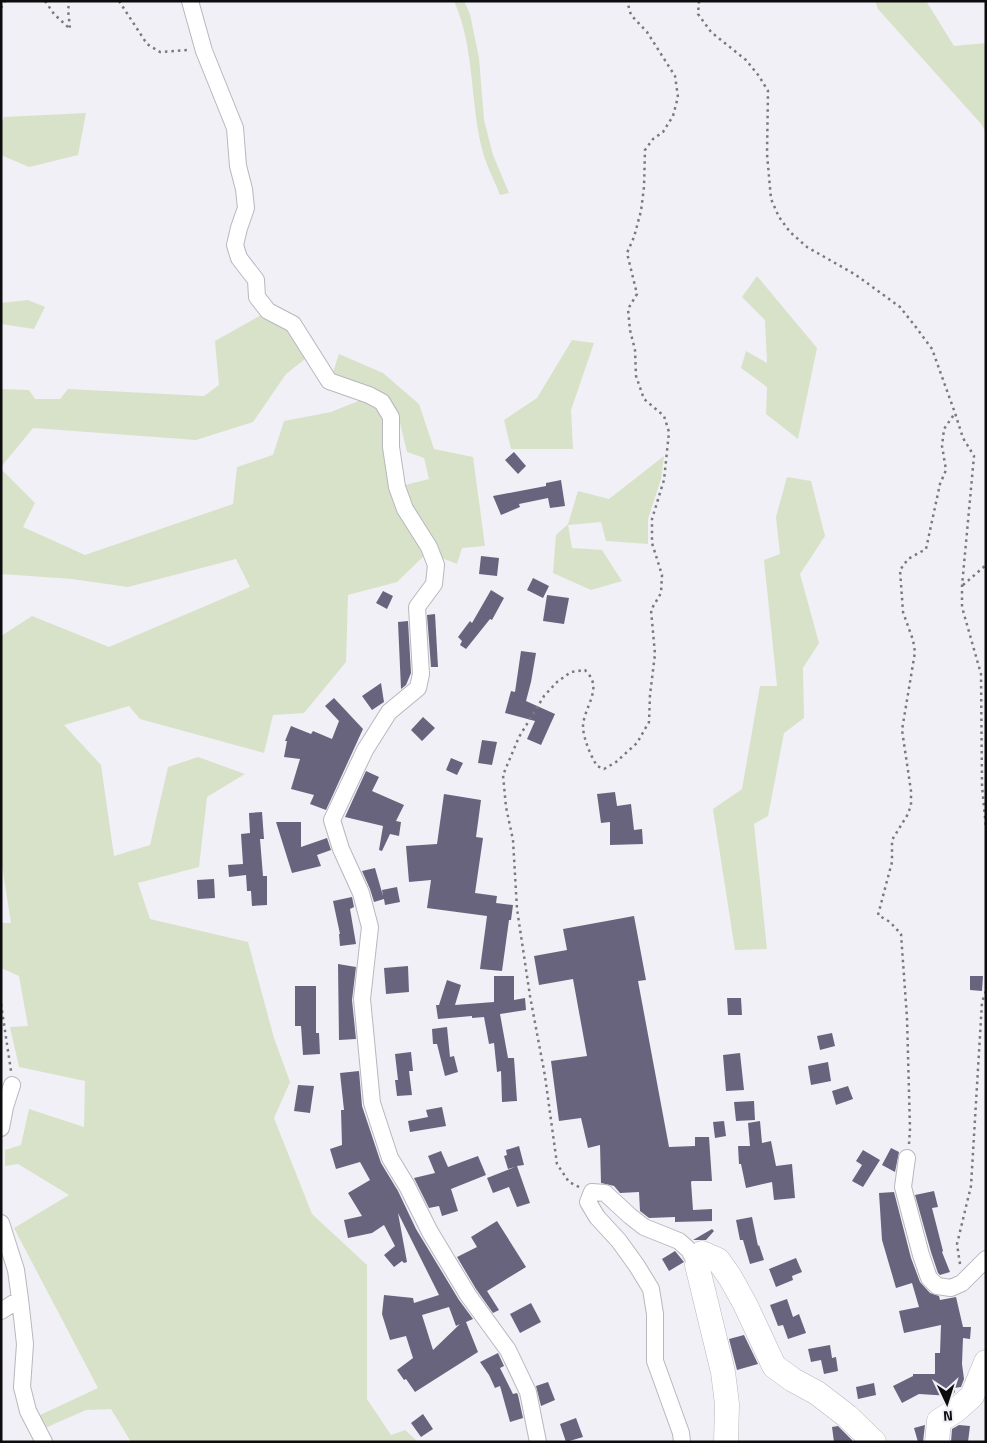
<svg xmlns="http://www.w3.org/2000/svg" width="987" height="1443" viewBox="0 0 987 1443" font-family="'Titillium Web',sans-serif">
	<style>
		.green { fill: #d8e2c8 }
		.building { fill: #68647e; fill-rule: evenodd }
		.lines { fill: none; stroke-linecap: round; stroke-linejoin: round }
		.minor-casing { stroke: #b8b7be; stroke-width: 18 }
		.secondary-casing { stroke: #b8b7be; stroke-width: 25 }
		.path { stroke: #7a797d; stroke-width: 2.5; stroke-dasharray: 2.5 4; stroke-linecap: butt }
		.minor { stroke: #fff; stroke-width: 16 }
		.secondary { stroke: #fff; stroke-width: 24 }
	</style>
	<rect width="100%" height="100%" fill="#f1f0f6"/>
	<path class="green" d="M454 1H464L470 14 479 58 484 120 493 155 509 193 500 195C495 182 488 169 484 156 469 105 476 50 454 1Z
		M875 1H926L954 46 986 43V133L982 125 878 9Z
		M86 113 78 155 29 167 1 155V125L4 117Z
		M757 276 817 348 798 439 766 414 767 387 741 368 746 351 767 363 765 320 742 297Z
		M28 300 45 307 34 329 1 324V303Z
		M263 314 292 331 305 359 286 374 253 422 196 440 33 428 1 467V389L29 390 35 399H60L68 389 204 396 219 385 215 341Z
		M572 340 594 343 571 410 573 449H511L504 420 537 398Z
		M339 354 383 373 419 404 434 449 473 457 485 546 462 548 457 564 439 557 410 505 405 485 429 479 424 458 407 452 400 423 386 402 331 378Z
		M361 400 378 409 387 419V451L427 553 397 582 348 595 346 662 304 713 273 715 264 753 140 719 129 706 64 725 101 765 114 856 150 845 168 767 198 757 245 774 207 797 199 867 138 883 150 919 248 942 274 1038 290 1082 274 1118 312 1214 367 1265V1399L391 1435 405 1430 418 1442H131L111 1409 86 1410 45 1428 38 1416 98 1388 14 1228 69 1195 18 1164 5 1166V1150L21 1145 29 1109 84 1127 85 1081 19 1067 10 1027 28 1026 19 976 1 968V923H11L1 859V636L32 616 109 647 250 587 236 559 128 587 72 579 1 574V469L35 503 23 527 85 555 233 504 237 467 273 455 284 421 331 412Z
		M664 456 661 479 648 519V544L606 541 601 522 568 525 572 548 602 550 622 581 591 590 553 573 556 535 568 524 578 491 609 499Z
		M787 477 811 481 825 536 800 574 819 643 803 668 804 718 784 733 768 816 754 824 767 949 735 950 713 809 742 789 760 686H777L764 560 780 554 776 517Z"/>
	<path class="building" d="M514 452 526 466 518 474 505 460Z
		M561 480 565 506 550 508 548 498 519 504 520 507 501 515 493 496 546 486V483Z
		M481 556 499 558 497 576 479 574Z
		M533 578 549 586 543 598 527 590Z
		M491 590 504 598 492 620 490 619 466 649 460 645 462 641 458 637 470 621 472 623Z
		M383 591 393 596 387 609 376 603Z
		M547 595 569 598 564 624 543 621Z
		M435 614 438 667H431L427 615Z
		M408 621 411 673 406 685 401 689 398 622Z
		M521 651 536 653 531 682 526 701 555 714 541 745 527 739 535 721 505 713 511 691 515 692Z
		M381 683 384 702 372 710 362 696Z
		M334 698 363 729 326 810 310 804 314 795 291 789 300 759 284 757 287 741H285L291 726 311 734 313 731 332 739 339 721 325 706Z
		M423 717 435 728 422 741 411 730Z
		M482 740 497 742 492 765 478 763Z
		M451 758 463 763 457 775 446 770Z
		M366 771 379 777 372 791 404 805 396 821 401 822 399 836 390 834 382 851 379 850 383 826 345 817Z
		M615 792 617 806 631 804 634 830 642 829 643 844 610 845V822L601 823 597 794Z
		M444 794 481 800 476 837 483 838 475 893 497 896 496 903 513 905 511 920H509L502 971 480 969 487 916 427 908 431 880 409 882 406 846 437 844Z
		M262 812 264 839H260L263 876H267V905L252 906 251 891H247L246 875 229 877 228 865 243 864 241 834 250 833 249 813Z
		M276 822H301V847L327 838 331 850 317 855 321 866 292 873Z
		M375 868 383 896 382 890 397 887 400 902 385 905 384 899 374 902 370 889 362 871Z
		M214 879 215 898 198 899 197 880Z
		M352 897 354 907 350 909 356 944 340 946 339 934H340L333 901Z
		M634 916 646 980 638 981 669 1147 695 1146V1137H709L712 1181H692L691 1182 693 1210 712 1209V1221L675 1222V1217L649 1218 640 1211 639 1192 620 1193 614 1186 601 1183 600 1145 588 1148 581 1118 559 1121 551 1061 587 1056 573 979 539 985 534 956 567 950 563 929Z
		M338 964 356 967 352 1000 356 1039 339 1040Z
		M408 966 409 992 386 994 384 968Z
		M494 976H514V1000L525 998 526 1010 500 1014 508 1058H514L517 1101 502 1102 501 1071 497 1072 494 1043 489 1044 484 1017 472 1018V1016L438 1019 436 1005H439L447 980 461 985 455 1005 494 1002Z
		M970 976H983L982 991 970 990Z
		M295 986H316V1033H319L320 1054 303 1055 301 1026H295Z
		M727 998H741L742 1015H728Z
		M447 1027 450 1057 454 1056 458 1072 445 1076 437 1044H433L432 1029Z
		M832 1033 835 1046 820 1050 817 1036Z
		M411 1052 413 1071H409L412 1095 397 1096 395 1080H398L395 1054Z
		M740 1053 744 1090 726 1091 723 1055Z
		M828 1062 831 1081 811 1085 808 1066Z
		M359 1071 362 1106 381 1163 398 1191 416 1229 459 1300 473 1319 466 1322 478 1352 415 1392 406 1379 404 1380 397 1370 413 1358 406 1336 390 1340 382 1314 384 1295 413 1298 414 1303 439 1295 398 1213 407 1262 404 1263 402 1261 394 1267 384 1255 395 1246 384 1225 372 1233 348 1238 344 1220 362 1216 348 1193 370 1180 360 1162 336 1169 330 1149 342 1145 341 1110H344L340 1073ZM449 1307 456 1326 460 1324 433 1350 422 1315Z
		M298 1085 314 1086 310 1113 294 1111Z
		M848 1086 853 1099 836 1105 832 1091Z
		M754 1101 755 1120 736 1121 734 1102Z
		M442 1107 446 1126 410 1132 408 1121 428 1117 426 1110Z
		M724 1121 726 1136 715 1138 713 1122Z
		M760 1121 762 1143 771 1141 776 1166 792 1164 795 1198 774 1200 772 1182 746 1188 741 1164H739L738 1146H750L748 1123Z
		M519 1146 524 1165 517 1166 530 1203 517 1207 509 1187 493 1193 487 1178 515 1167 508 1169 504 1156 507 1155 506 1150Z
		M891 1148 899 1152 895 1172 882 1165Z
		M863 1150 880 1160 863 1187 852 1181 862 1165 856 1161Z
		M441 1151 448 1167 478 1156 486 1175 451 1189 458 1211 442 1216 439 1206 429 1208 414 1178 435 1173 428 1156Z
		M934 1191 938 1207 932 1208 943 1251 942 1252 950 1272 940 1275 938 1273 931 1252 915 1195Z
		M894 1192 911 1258 920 1282 930 1293 939 1296 940 1300 956 1297 963 1327H971L970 1339 963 1338 962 1364 964 1379 961 1387 954 1388 955 1392 951 1396 919 1394 902 1403 893 1386 913 1376V1374H935V1353H940L941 1325 904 1333 899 1311 919 1307 912 1283 896 1288 882 1240 879 1193Z
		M752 1217 758 1246 759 1245 764 1260 750 1264 743 1240H740L736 1220Z
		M497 1221 526 1267 487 1291 499 1310 493 1313 476 1289 457 1257 477 1247 471 1237Z
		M712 1229 714 1231 706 1240H693Z
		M675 1251 684 1262 669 1271 662 1259Z
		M796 1258 802 1272 792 1276 793 1280 776 1287 769 1269Z
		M787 1299 793 1317 799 1314 806 1333 788 1339 783 1325 778 1326 770 1305Z
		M531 1303 541 1322 520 1333 510 1314Z
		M744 1335 758 1364 737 1370 729 1339Z
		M830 1345 832 1358 836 1357 838 1371 824 1374 821 1360 811 1362 808 1349Z
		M498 1353 504 1366 500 1368 513 1394 517 1393 518 1395 523 1418 510 1422 500 1386 495 1388 489 1375 480 1362Z
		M548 1382 555 1400 541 1406 536 1386Z
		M874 1383 876 1395 858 1399 856 1387Z
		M423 1414 433 1429 421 1437 411 1423Z
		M576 1418 583 1437 566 1442 560 1424Z
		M925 1425 923 1442H918L914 1428Z
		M959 1425 970 1426 968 1442H951L952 1429Z
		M838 1426 852 1440V1442H834L832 1427Z"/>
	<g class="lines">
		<defs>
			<path id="minor" d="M190 1 204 51 235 128 238 166 244 189 246 208 239 228 235 245 239 258 256 280 257 297 268 311 293 324 329 381 369 395 382 402 391 417V447L397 487 405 509 429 547 436 565 434 584 417 607 421 674 418 688 389 712 365 750 332 820 341 849 361 893 370 927 362 999 372 1103 390 1158 407 1186 430 1232 468 1295 508 1350 528 1392 538 1442
				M1 1128 5 1107 12 1085
				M907 1158 903 1187 921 1255 929 1278 937 1286 951 1288 962 1283 986 1259
				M1 1223 16 1270 20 1299 25 1344 22 1387 28 1411 44 1442
				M1 1311 20 1299
				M682 1442 681 1433 655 1361V1314L651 1289 637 1266 619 1241 597 1217 588 1202 592 1192 605 1193 630 1216 644 1227 679 1241 689 1250 697 1265"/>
			<path id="secondary" d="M726 1442 727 1404 723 1372 697 1265 702 1253 718 1260 730 1277 745 1304 774 1366 793 1380 817 1393 847 1416 874 1442
				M937 1442 939 1421 955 1411 972 1396 986 1362"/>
		</defs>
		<use href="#minor" class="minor-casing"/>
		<use href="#secondary" class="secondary-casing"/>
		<path class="path" d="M45 1 54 14 70 29 68 9 70 1
			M119 1 147 44 160 52 187 50
			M699 1 698 14 711 32 746 60 759 76 768 91 767 154 771 199 779 217 790 232 807 247 856 275 900 307 915 326 932 349 955 413 963 438 974 456 962 586V607L981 674 982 786 986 828
			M1 8 5 1
			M963 585 986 565
			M1 1004 11 1071
			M909 1144 910 1129 907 1018 901 934 890 922 878 915 892 862V840L908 814 911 805V791L902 730 915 652 913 640 903 612 900 570 908 559 926 549 940 484 946 470 942 446 944 429 955 413
			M579 1187 569 1182 557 1164 545 1076 530 996 517 909 513 840 506 807 503 775 519 737 544 696 557 682 571 672 585 670C587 673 591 676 592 680 598 695 582 712 583 729 585 742 590 754 597 766L604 769 616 762 637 743 649 722 650 695 655 654 651 610 661 593 662 575 652 543V519L664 480 669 432 664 416 644 399 636 376 635 350 630 330 628 309 637 294 627 253 634 237 641 211 644 187 645 150 653 139 663 132 673 116 678 97 675 76 647 32 631 15 627 1
			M960 1264 957 1244 971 1186 982 1002 986 991"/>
		<use href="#minor" class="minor"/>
		<use href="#secondary" class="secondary"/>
	</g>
	<rect width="987" height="1443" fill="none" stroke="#0c0b0d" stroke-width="5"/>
	<g transform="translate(947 1403) rotate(176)" stroke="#f1f0f6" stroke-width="4" paint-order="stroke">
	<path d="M0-4L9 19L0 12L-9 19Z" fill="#0c0b0d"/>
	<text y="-8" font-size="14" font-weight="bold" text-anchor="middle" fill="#0c0b0d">N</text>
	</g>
</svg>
